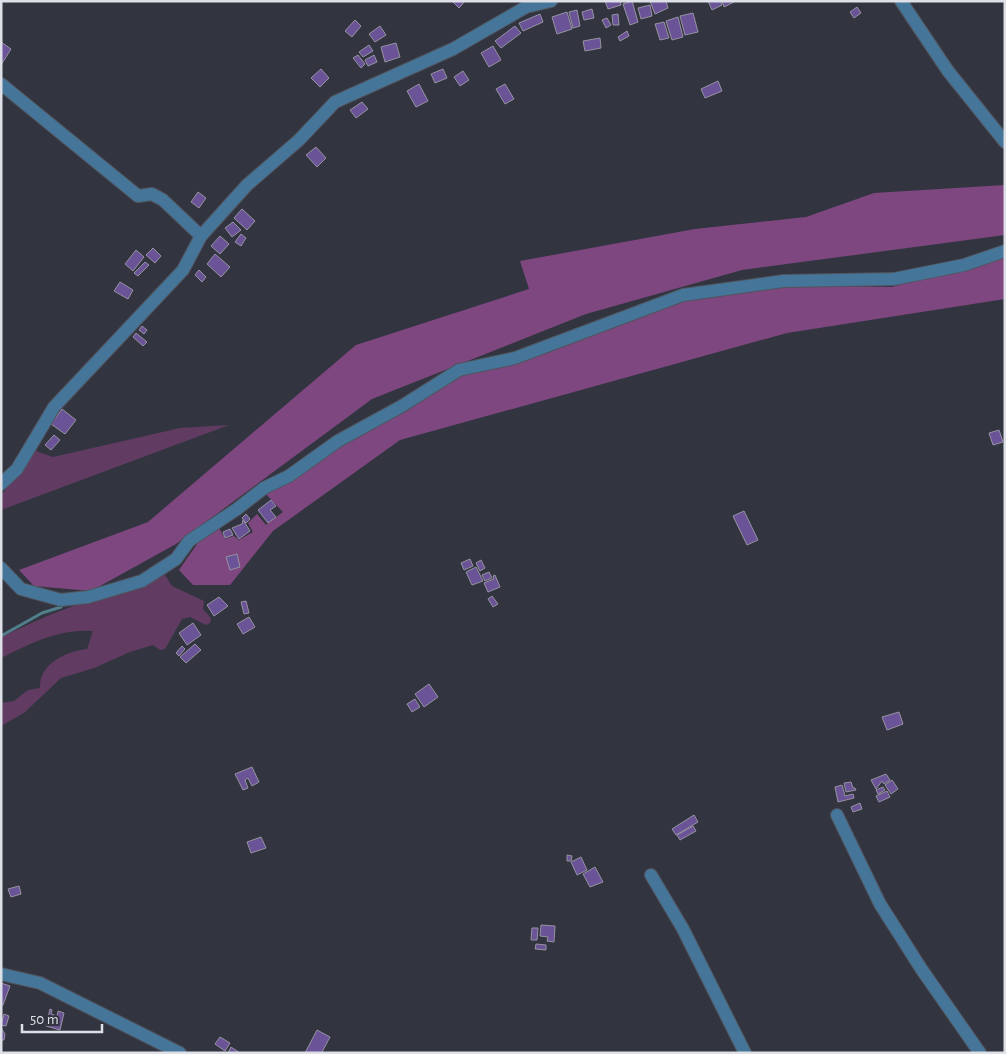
<svg xmlns="http://www.w3.org/2000/svg" width="1006" height="1054" viewBox="0 0 1006 1054" font-family="'Alegreya Sans',sans-serif">
	<style>
		.green { fill: #613b62 }
		.forest { fill: #7f4780 }
		.lines { fill: none; stroke-linecap: round; stroke-linejoin: round }
		.stream { stroke: #507f8b; stroke-width: 3 }
		.building { fill: #6b5398; stroke: #9693a0 }
		.minor-casing { stroke: #51545e; stroke-width: 14 }
		.minor { stroke: #457598; stroke-width: 12 }
	</style>
	<rect width="100%" height="100%" fill="#323540"/>
	<path class="green" d="M229 425 1 510V496L33 450 53 457 180 428Z
		M163 572 172 586 204 601 203 609 211 618 210 623 206 625 190 617 182 619 165 649 160 650 153 645 130 652 94 668 61 678 24 713 1 726V703L14 701 28 690 40 688C39 664 66 651 87 649L93 631C60 628 29 644 1 658V637L47 616Z"/>
	<path class="forest" d="M1005 185V235L742 270 586 314 372 399 176 544 91 591 34 586 19 570 148 522 356 345 529 289 520 261 695 229 806 217 874 193Z
		M1005 256V299L787 333 400 440 273 531 230 585H193L179 570 202 537 218 526 225 539 234 536 239 540 253 532 248 523 257 514 266 525 283 512 265 493 458 376 516 364 686 299 786 285 892 287Z"/>
	<g class="lines">
		<path class="stream" d="M1 636 42 613 61 607"/>
	</g>
	<path class="building" d="M452 1H465L459 8Z
		M605 1H620L621 5 608 9Z
		M632 1 638 22 630 25 623 4Z
		M650 1H666L668 8 655 14Z
		M708 1H720L722 5 712 10Z
		M722 1H734V2L724 7Z
		M650 5 652 16 641 19 638 8Z
		M857 7 861 13 854 18 850 12Z
		M592 9 594 18 584 20 582 12Z
		M577 10 580 26 573 28 569 12Z
		M567 12 572 29 557 34 552 17Z
		M693 13 698 32 685 35 680 16Z
		M540 14 543 22 523 31 519 23Z
		M618 14 619 25H613L612 15Z
		M678 17 683 37 672 40 666 21Z
		M607 18 611 25 606 28 602 20Z
		M355 20 361 26 352 37 345 31Z
		M664 22 669 38 660 40 655 24Z
		M380 26 386 35 375 42 369 34Z
		M515 26 521 33 501 48 495 41Z
		M627 31 629 36 620 41 618 37Z
		M600 38 601 48 585 51 583 41Z
		M1 42 11 49 1 65Z
		M396 43 400 57 385 62 381 47Z
		M369 45 373 51 363 57 359 52Z
		M493 46 501 60 489 67 481 53Z
		M358 55 365 64 361 68 353 58Z
		M374 55 377 62 368 66 365 60Z
		M321 69 329 78 320 87 311 78Z
		M443 69 447 78 435 83 431 74Z
		M463 71 469 80 460 86 454 77Z
		M718 81 722 91 705 98 701 89Z
		M419 84 428 101 416 107 407 91Z
		M505 84 514 99 505 104 496 89Z
		M362 102 368 109 356 118 350 110Z
		M316 147 326 158 317 167 306 155Z
		M198 192 206 198 199 208 191 202Z
		M242 209 255 221 247 230 234 218Z
		M233 222 241 230 232 237 225 228Z
		M241 234 246 238 241 246 235 242Z
		M220 236 229 244 220 254 211 246Z
		M153 248 161 256 155 263 146 255Z
		M136 250 144 257 133 271 125 264Z
		M215 254 230 267 221 277 207 264Z
		M145 262 149 265 138 276 134 273Z
		M199 270 206 277 202 282 195 275Z
		M120 282 133 290 128 299 114 291Z
		M142 326 147 330 144 334 139 330Z
		M136 333 147 342 143 346 133 337Z
		M62 409 76 420 65 434 51 424Z
		M999 430 1003 442 993 445 989 433Z
		M54 435 60 440 51 450 45 445Z
		M271 500 276 506 270 510 276 517 268 523 258 510Z
		M744 511 758 540 747 545 733 516Z
		M246 514 250 519 246 523 242 518Z
		M243 520 250 531 239 539 232 528 242 524Z
		M230 529 233 535 225 538 223 532Z
		M237 554 240 567 230 570 226 557Z
		M470 559 473 566 464 570 461 563Z
		M481 560 485 568 480 571 476 563Z
		M476 567 483 581 472 585 466 572Z
		M489 572 492 578 485 581 482 575Z
		M495 575 500 587 488 592 484 583 494 579 493 576Z
		M492 596 498 604 493 607 488 599Z
		M219 597 228 606 214 616 207 605Z
		M246 601 249 613 244 614 241 602Z
		M249 617 255 627 243 634 237 624Z
		M193 623 201 635 187 645 179 633Z
		M195 644 201 650 186 663 180 657Z
		M182 646 185 649 179 656 176 653Z
		M429 684 438 697 424 707 415 694Z
		M415 699 420 707 412 712 407 704Z
		M899 712 903 724 887 730 882 717Z
		M252 767 259 782 252 786 248 778 245 780 248 788 243 790 235 774Z
		M886 774 890 780 884 784 882 781 876 789 871 780Z
		M892 780 898 789 891 794 885 785Z
		M851 782 853 788H855L856 790 846 792 844 783Z
		M842 785 845 796 853 794 854 798 838 802 835 787Z
		M883 787 885 790 878 794 876 790Z
		M887 791 890 797 879 802 876 796Z
		M860 803 862 809 853 812 851 807Z
		M694 815 698 822 676 835 672 829Z
		M693 826 696 831 680 840 677 835Z
		M261 837 266 848 251 853 247 842Z
		M567 855 572 856 571 861H567Z
		M581 857 587 870 577 875 571 862Z
		M595 867 603 882 590 887 583 874Z
		M19 886 21 894 11 897 8 889Z
		M541 925 555 926 554 942 547 941 548 937 540 936Z
		M532 928H538L537 940H531Z
		M536 944 546 945V950L535 949Z
		M1 983 10 986 3 1005H1Z
		M50 1009 52 1010 51 1014 57 1016 58 1011 64 1013 60 1030 46 1026Z
		M4 1014 9 1016 6 1026 1 1025Z
		M1 1028 5 1034 4 1040H1Z
		M317 1030 330 1037 322 1052 324 1053H305Z
		M220 1037 230 1043 225 1051 215 1044Z
		M231 1047 240 1053H228Z"/>
	<g class="lines">
		<defs>
			<path id="minor" d="M901 1 948 71 1005 142
				M1 84 138 196 152 194 163 200 201 236
				M1 484 17 469 54 407 183 270 201 236 247 185 299 140 335 102 453 49 526 7 551 1
				M1 568 21 589 61 600 88 597 142 581 176 559 189 541 237 509 264 488 289 476 338 441 402 406 459 370 515 358 683 295 784 281 894 279 964 265 1005 251
				M837 815 880 904 922 970 980 1053
				M651 875 683 929 745 1053
				M1 974 40 983 180 1053"/>
		</defs>
		<use href="#minor" class="minor-casing"/>
		<use href="#minor" class="minor"/>
	</g>
	<rect width="1006" height="1054" fill="none" stroke="#dde0e7" stroke-width="5"/>
	<path d="M22 1024v8h80v-8" fill="none" stroke="#dde0e7" stroke-width="2.5"/>
	<text x="30" y="1024" font-size="15" fill="#dde0e7" stroke="#323540" stroke-width="4" paint-order="stroke">50 m</text>
</svg>
